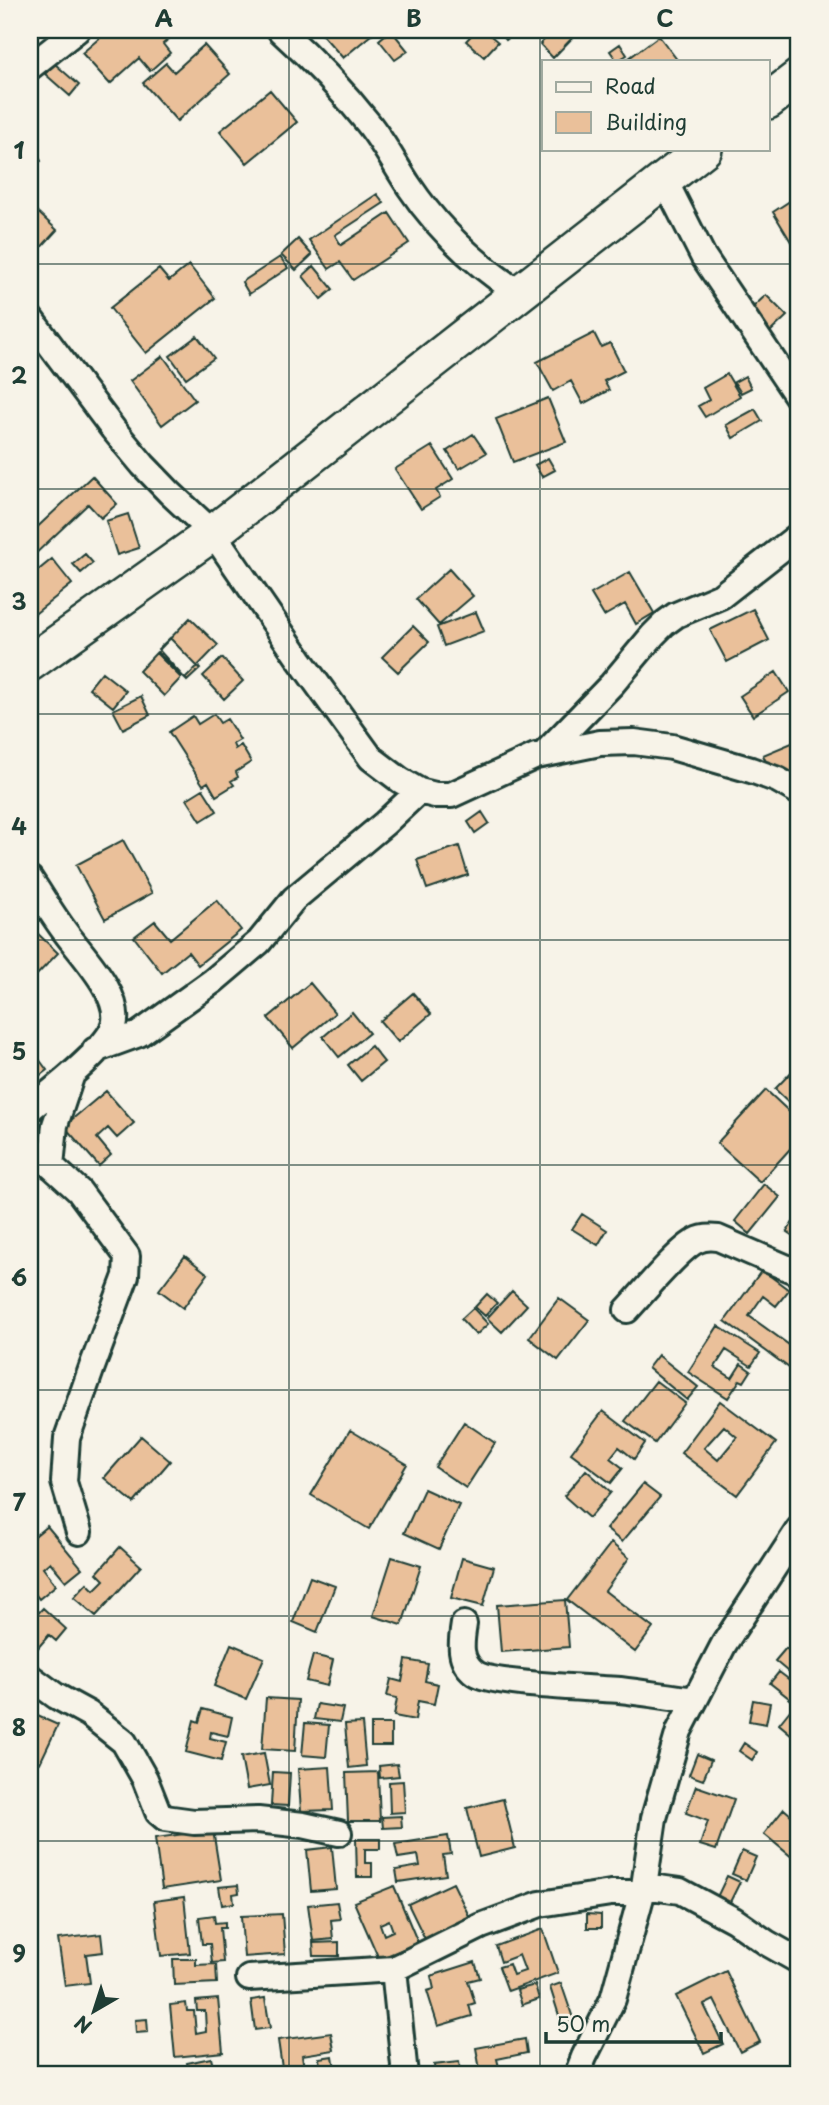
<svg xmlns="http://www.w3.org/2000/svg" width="829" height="2105" viewBox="0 0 829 2105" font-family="'Playpen Sans',sans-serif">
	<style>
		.building { fill: #eac09a; stroke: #1f3d34; stroke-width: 2; fill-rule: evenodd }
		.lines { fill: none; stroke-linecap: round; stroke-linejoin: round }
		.street-casing { stroke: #1f3d34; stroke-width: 30 }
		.secondary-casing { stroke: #1f3d34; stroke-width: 40 }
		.street { stroke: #f7f3e8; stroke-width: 24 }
		.secondary { stroke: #f7f3e8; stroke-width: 35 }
		.grid { fill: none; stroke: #1f3d34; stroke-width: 2; stroke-opacity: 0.55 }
		.neatline { fill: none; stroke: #1f3d34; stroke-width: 2.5 }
		.grid-label { font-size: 23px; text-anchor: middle; font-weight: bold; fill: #1f3d34 }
	</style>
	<rect width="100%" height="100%" fill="#f7f3e8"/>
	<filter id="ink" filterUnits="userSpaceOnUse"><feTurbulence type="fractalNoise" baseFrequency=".0143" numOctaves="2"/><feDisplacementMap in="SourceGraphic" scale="14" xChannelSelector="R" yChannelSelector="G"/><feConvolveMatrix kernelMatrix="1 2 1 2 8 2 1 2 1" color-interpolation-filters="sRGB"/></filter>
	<g filter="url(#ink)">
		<path class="building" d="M109 30H165L171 37 163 44 170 53 150 71 139 58 110 84 82 53Z
			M318 30H377L343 58Z
			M391 30 408 51 395 60 379 40Z
			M476 30H484L498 42 484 57 466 41Z
			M498 30H519L506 40Z
			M554 30H576L578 32 553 58 540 44Z
			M659 36 678 61H625Z
			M620 44 627 55 617 61 610 51Z
			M204 45 230 74 177 121 143 83 166 63 174 72Z
			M55 64 79 85 70 96 45 74Z
			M270 90 297 122 247 163 220 131Z
			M30 143 41 161 30 168Z
			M377 194 384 203 335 235 341 245 389 213 409 243 353 280 340 262 329 269 309 240Z
			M793 199 799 209V248L796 250 773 212Z
			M30 205 57 230 36 253 30 247Z
			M298 239 312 255 296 270 281 255Z
			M280 257 288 268 249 294 242 282Z
			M189 265 215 298 146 353 110 308 159 269 169 281Z
			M314 266 333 289 321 299 303 276Z
			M766 295 787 316 770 332 749 311Z
			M594 333 601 347 610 343 624 371 604 381 609 390 583 404 571 381 553 391 537 362Z
			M197 336 214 358 186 378 170 356Z
			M163 356 195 400 162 425 130 381Z
			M727 374 740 396 705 417 698 406 709 400 703 388Z
			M745 376 751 388 741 393 734 382Z
			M548 398 566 442 513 462 496 419Z
			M755 409 762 421 733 438 726 425Z
			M473 434 486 453 459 469 447 451Z
			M432 446 453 479 436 490 440 497 421 509 395 469Z
			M548 458 555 470 542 477 535 465Z
			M92 476 117 504 101 518 88 504 30 559V534Z
			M128 514 139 548 117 555 106 521Z
			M85 554 93 563 81 573 73 564Z
			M52 559 72 584 31 617 30 577Z
			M449 569 473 596 439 625 416 599Z
			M630 572 654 613 636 624 625 604 604 616 591 594Z
			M753 609 769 640 727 662 710 630Z
			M476 612 484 631 444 646 437 627Z
			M190 618 218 645 185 679 157 652Z
			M413 626 429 642 398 672 382 657Z
			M170 638 200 669 187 681 158 649Z
			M156 653 181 678 164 696 139 671Z
			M222 658 243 681 224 699 203 676Z
			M102 672 126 691 113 707 89 688Z
			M776 672 789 692 753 716 740 696Z
			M141 696 150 715 123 729 113 710Z
			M214 714 220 723 227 719 240 740 233 744 235 749 241 745 251 762 236 772 238 777 231 781 234 785 216 796 208 782 203 785 169 732 193 716 198 724Z
			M799 740V774L775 783 763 755Z
			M203 789 217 811 201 821 187 799Z
			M482 812 489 823 475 833 468 822Z
			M123 840 152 893 105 919 76 865Z
			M459 846 468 875 427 889 417 860Z
			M217 900 241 930 198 965 188 952 162 973 134 937 155 921 170 939Z
			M34 930 58 953 30 982V935Z
			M310 983 335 1013 293 1048 268 1018Z
			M413 993 431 1014 398 1042 380 1021Z
			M352 1012 369 1033 339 1057 323 1037Z
			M371 1046 384 1062 361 1081 348 1065Z
			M30 1047 47 1070 30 1083Z
			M799 1064V1088L797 1091 799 1094V1108L797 1110 775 1089Z
			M766 1090 799 1121V1139L760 1182 717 1143Z
			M106 1091 134 1123 117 1138 108 1128 97 1138 111 1155 99 1166 64 1126Z
			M764 1184 780 1197 750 1234 735 1221Z
			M799 1212V1240L787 1232Z
			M582 1214 607 1230 598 1245 572 1229Z
			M185 1256 208 1274 183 1308 159 1290Z
			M762 1270 789 1290 776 1306 763 1296 749 1316 792 1347 799 1337V1368L796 1373 725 1321Z
			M512 1291 527 1305 502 1332 487 1318Z
			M487 1294 497 1303 485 1316 475 1307Z
			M559 1298 589 1320 558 1360 529 1338Z
			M473 1308 488 1324 476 1335 461 1319Z
			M718 1326 760 1353 751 1366 726 1350 715 1367 732 1378 741 1364 751 1371 744 1382 740 1380 728 1398 688 1372Z
			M658 1355 698 1387 687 1400 648 1368Z
			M656 1381 685 1403 655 1443 625 1421Z
			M720 1401 776 1443 737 1495 681 1453ZM724 1426 737 1437 718 1460 704 1448Z
			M603 1411 645 1443 634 1459 619 1447 610 1458 623 1468 611 1483 571 1453Z
			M464 1422 495 1443 466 1488 435 1467Z
			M350 1430 407 1464 369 1529 311 1495Z
			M141 1436 170 1461 134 1503 104 1478Z
			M586 1470 611 1492 589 1518 564 1496Z
			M643 1484 660 1497 622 1542 606 1529Z
			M424 1489 459 1505 439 1549 404 1533Z
			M47 1526 82 1568 66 1581 50 1562 43 1568 56 1585 39 1599 30 1588V1540Z
			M611 1543 629 1558 605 1591 653 1628 635 1652 567 1600Z
			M120 1547 141 1566 96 1616 74 1597 87 1583 94 1590 104 1580 97 1573Z
			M392 1557 421 1566 402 1625 373 1616Z
			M462 1558 494 1567 483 1606 451 1598Z
			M310 1577 335 1586 317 1632 293 1622Z
			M565 1600 569 1647 501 1652 497 1605Z
			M43 1608 66 1629 56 1641 49 1635 30 1657V1622Z
			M231 1644 264 1658 246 1699 214 1686Z
			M786 1648 799 1659V1681L775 1661Z
			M313 1655 333 1660 327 1686 306 1681Z
			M406 1660 428 1664 425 1681 438 1684 434 1704 418 1701 415 1720 394 1716 397 1698 387 1696 391 1679 402 1682Z
			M779 1672 799 1687V1696L794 1702 770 1683Z
			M266 1698 298 1700 295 1751 262 1749Z
			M799 1699V1726L792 1735 779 1724Z
			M753 1700 770 1703 766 1724 749 1721Z
			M317 1704 343 1708 340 1722 314 1719Z
			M203 1709 232 1717 228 1736 211 1732 210 1738 226 1742 221 1761 186 1752 194 1720 199 1722Z
			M33 1714 58 1725 40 1763 30 1758V1721Z
			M305 1723 329 1725 326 1757 302 1755Z
			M362 1723 366 1766 349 1768 345 1724Z
			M371 1724H391V1746H371Z
			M744 1743 757 1752 752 1760 739 1751Z
			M264 1753 270 1785 247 1789 241 1757Z
			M697 1754 711 1760 703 1780 689 1775Z
			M397 1764 399 1776 380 1778 379 1766Z
			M330 1767 333 1810 301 1811 298 1769Z
			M273 1772 290 1773 288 1806 271 1805Z
			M378 1772 380 1821H348L346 1773Z
			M403 1781 405 1812 390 1813 389 1782Z
			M696 1786 734 1799 716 1850 700 1845 708 1821 686 1813Z
			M503 1799 515 1848 479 1857 467 1808Z
			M784 1809 799 1822V1863L764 1834Z
			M401 1816 402 1827 383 1828 382 1817Z
			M213 1830 221 1880 162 1889 155 1838Z
			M448 1836 451 1854 443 1855 446 1875 398 1882 396 1870 420 1866 418 1855 398 1858 395 1844Z
			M356 1839H380V1849H365V1863H372V1877H357Z
			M332 1847 336 1889 311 1891 307 1850Z
			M742 1851 756 1857 746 1880 732 1874Z
			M727 1876 740 1882 728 1906 716 1899Z
			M453 1883 471 1920 426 1941 408 1904Z
			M238 1885 239 1893 233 1894 234 1903 222 1905 219 1887Z
			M394 1886 418 1943 379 1959 354 1902ZM389 1920 393 1931 384 1935 380 1924Z
			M184 1897 190 1953 161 1956 154 1901Z
			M337 1902 340 1919 331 1920 333 1939 313 1941 308 1905Z
			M282 1914 285 1954 244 1957 241 1916Z
			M587 1914 601 1915V1928H587Z
			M214 1915 215 1923 225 1922V1928H220L223 1962 212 1963 210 1944H202L199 1917Z
			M543 1929 558 1973 508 1991 499 1967 509 1964 513 1975 525 1971 519 1955 501 1962 496 1946Z
			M101 1934 103 1952 86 1954 90 1983 65 1986 58 1939Z
			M339 1942V1956H314L313 1943Z
			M173 1959H196V1965L216 1964 217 1983 174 1985Z
			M475 1962 480 1978 468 1981 475 2003 469 2005 472 2016 438 2026 427 1991 434 1989 431 1976Z
			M726 1971 760 2042 740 2052 714 2000 704 2005 723 2044 704 2053 676 1996Z
			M561 1983 574 2021 562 2025 550 1987Z
			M535 1985 539 1999 522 2005 517 1990Z
			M265 1998 270 2028 255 2030 251 2000Z
			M218 1999 223 2052 175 2057 170 2005 186 2003 187 2011H194L196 2033 206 2031 205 2011H197L196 2001Z
			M147 2019 148 2032 136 2033 135 2020Z
			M331 2033 334 2050 302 2055 305 2075H283L278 2040Z
			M525 2039 527 2053 497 2059 501 2075H481L476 2048Z
			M333 2056 336 2075H321L319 2058Z
			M211 2058 215 2075H190L187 2063Z
			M459 2062 461 2075H435L434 2065Z"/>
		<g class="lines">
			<defs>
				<path id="street" d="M280 30C311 58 342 90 368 123 384 143 395 165 409 186 437 228 476 265 519 293
					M30 67 77 30
					M664 179 703 256 799 399
					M30 318 113 429 143 465 170 493 213 533 300 660 371 758 400 780 419 791 435 795H451L536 756 600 743 634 742 672 747 751 770 778 780 799 792
					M545 753 612 684 653 635 665 623 676 615 721 596 799 535
					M30 879C42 897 53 916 66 933 82 955 123 996 114 1026 106 1050 50 1092 30 1109
					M95 1050 139 1034 213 981 259 942 294 899 385 823 419 791
					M30 1149 37 1153 79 1191 127 1256 126 1276 92 1367 67 1438 64 1482 79 1532
					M51 1166 55 1125 72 1074
					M627 1310C642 1294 679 1249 696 1241 703 1237 710 1237 718 1238L799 1273
					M464 1624C461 1643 458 1660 475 1673 492 1685 594 1688 620 1690 645 1693 670 1697 695 1700
					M30 1677 56 1696 89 1714 124 1742 145 1779 158 1812 165 1818 194 1822 258 1820 303 1825 339 1833
					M644 1886 680 1891 734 1920 767 1943 799 1961
					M394 1969 405 2075
					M249 1978 394 1969 481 1926 540 1904 611 1893H642
					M577 2075 584 2057 613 1999 644 1886 654 1818 679 1731 724 1644 799 1529"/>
				<path id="secondary" d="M768 101 799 77
					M30 663 213 533 704 149"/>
			</defs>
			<use href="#street" class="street-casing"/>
			<use href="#secondary" class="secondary-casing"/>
			<use href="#street" class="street"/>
			<use href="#secondary" class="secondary"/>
		</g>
	</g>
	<path class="grid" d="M289 30V2075M540 30V2075M30 264H799M30 489H799M30 714H799M30 940H799M30 1165H799M30 1390H799M30 1616H799M30 1841H799"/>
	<rect width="829" height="2105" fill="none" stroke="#f7f3e8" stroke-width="77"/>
	<rect x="542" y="60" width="228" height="91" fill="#f7f3e8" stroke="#a1aaa0" stroke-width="2"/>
	<rect x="556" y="82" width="35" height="10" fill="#f7f3e8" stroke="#a1aaa0" stroke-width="2"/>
	<text x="605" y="94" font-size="21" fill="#1f3d34">Road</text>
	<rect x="556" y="112" width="35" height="21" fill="#eac09a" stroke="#a1aaa0" stroke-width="2"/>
	<text x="605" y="130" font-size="21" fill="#1f3d34">Building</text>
	<g transform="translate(94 2011) rotate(219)" stroke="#f7f3e8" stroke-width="5" paint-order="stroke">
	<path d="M0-5L12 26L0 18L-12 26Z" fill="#1f3d34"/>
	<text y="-10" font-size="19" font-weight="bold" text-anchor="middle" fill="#1f3d34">N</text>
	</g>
	<path d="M546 2032v10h175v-10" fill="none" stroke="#1f3d34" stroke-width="3.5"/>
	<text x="556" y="2032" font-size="21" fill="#1f3d34" stroke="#f7f3e8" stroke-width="5" paint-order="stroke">50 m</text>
	<rect x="38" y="38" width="752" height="2028" class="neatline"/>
	<g class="grid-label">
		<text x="164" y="27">A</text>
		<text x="414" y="27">B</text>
		<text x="665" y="27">C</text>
		<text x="19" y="159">1</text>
		<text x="19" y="384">2</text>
		<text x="19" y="610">3</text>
		<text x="19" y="835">4</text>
		<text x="19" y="1060">5</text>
		<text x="19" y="1286">6</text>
		<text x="19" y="1511">7</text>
		<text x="19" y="1736">8</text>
		<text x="19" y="1962">9</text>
	</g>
</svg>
